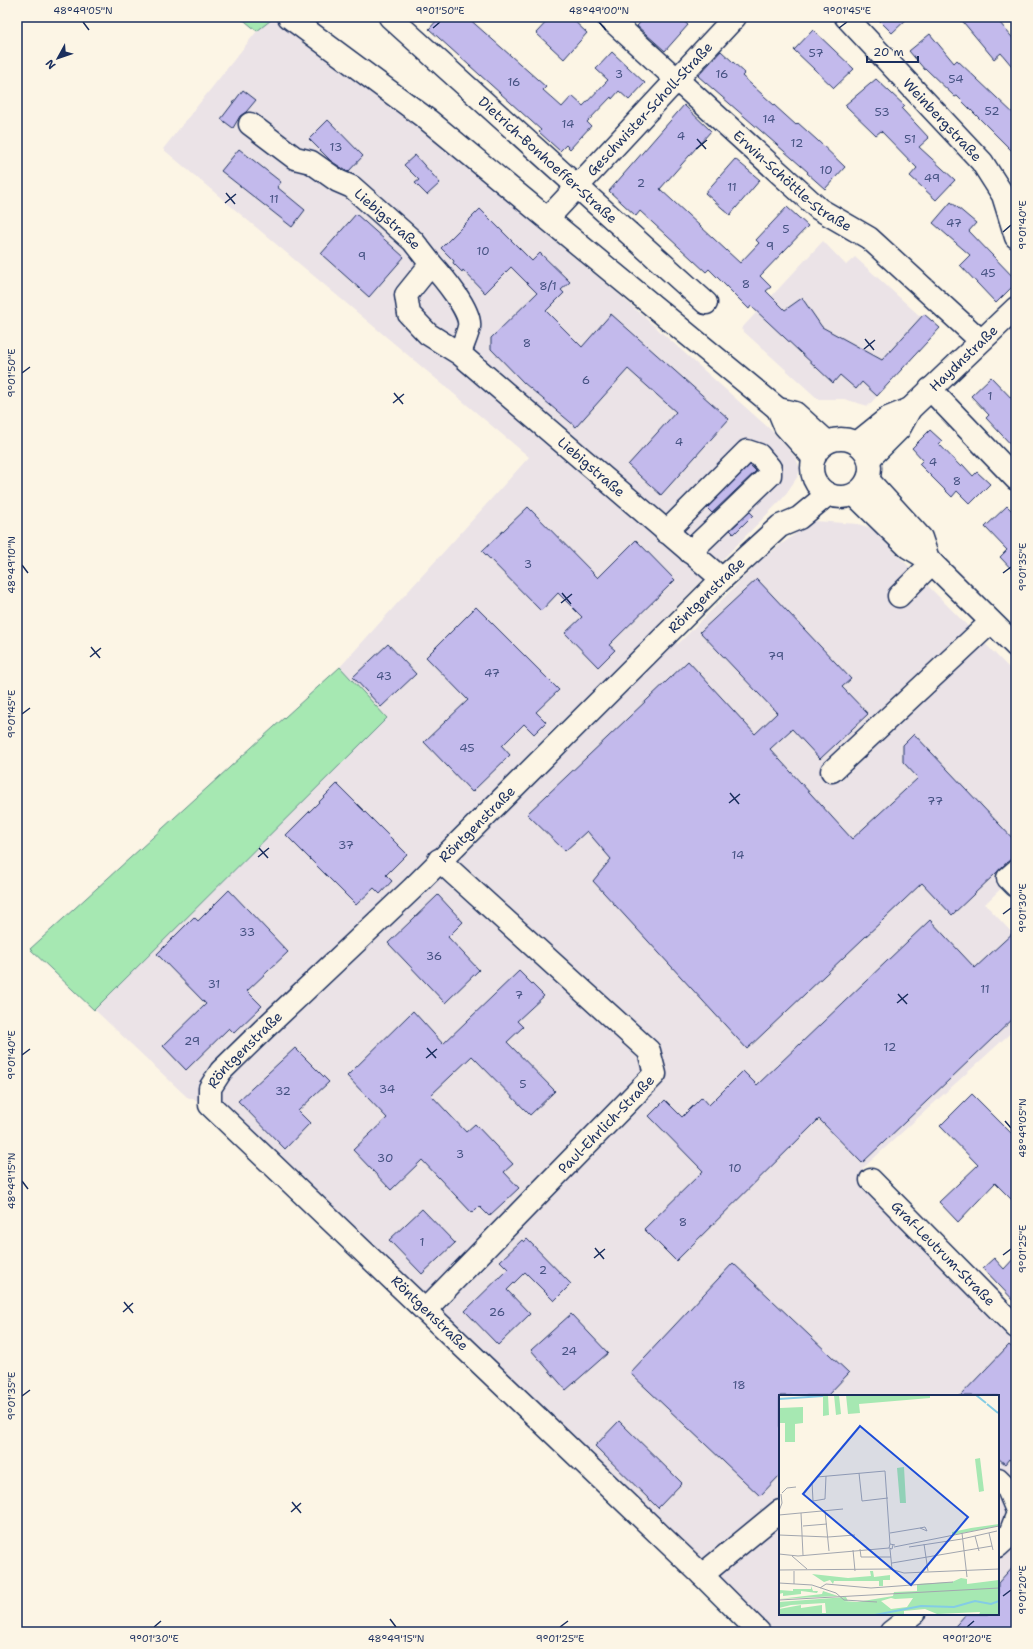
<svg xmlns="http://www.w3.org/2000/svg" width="1033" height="1649" viewBox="0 0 1033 1649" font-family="'Shantell Sans',sans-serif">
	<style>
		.built { fill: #ebe3e7; fill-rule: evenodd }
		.green { fill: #a6e8b2; stroke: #608c88 }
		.building { fill: #c3baec; stroke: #1b2f5e }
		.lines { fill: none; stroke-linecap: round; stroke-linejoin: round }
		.minor-casing { stroke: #1b2f5e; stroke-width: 25 }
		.minor { stroke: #fcf5e5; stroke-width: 22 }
		.ticks { fill: none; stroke: #1b2f5e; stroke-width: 1.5 }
		.labels { text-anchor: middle; stroke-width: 3; stroke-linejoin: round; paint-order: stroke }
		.number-label { font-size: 12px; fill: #455282 }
		.street-label { font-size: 14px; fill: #1b2f5e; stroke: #fcf5e5 }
		.inset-river { fill: none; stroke: #84cce5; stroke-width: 2 }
		.inset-road { fill: none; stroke: #a2a6af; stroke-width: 1 }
		.view { fill: #1d4ed8; fill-opacity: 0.15; stroke: #1d4ed8; stroke-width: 2 }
		.inset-edge { fill: none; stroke: #1b2f5e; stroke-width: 2 }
		.neatline { fill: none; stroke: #1b2f5e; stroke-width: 1.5 }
		.ticks-label { font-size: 10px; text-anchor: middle; fill: #1b2f5e }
	</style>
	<rect width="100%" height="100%" fill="#fcf5e5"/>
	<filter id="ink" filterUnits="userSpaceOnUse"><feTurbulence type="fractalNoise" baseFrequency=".025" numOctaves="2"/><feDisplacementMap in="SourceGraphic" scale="8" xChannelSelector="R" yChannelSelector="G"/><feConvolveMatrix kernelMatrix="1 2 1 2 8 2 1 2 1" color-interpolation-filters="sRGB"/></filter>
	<g filter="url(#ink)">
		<path class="built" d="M275 17H289L548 218 540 229 614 290 772 431 796 458 800 469 798 476 783 498 659 624 678 644 763 558 811 522 815 521 858 524 871 528 1016 675V874L985 904 1016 937V1028L862 1169 1016 1327V1632H759L210 1105 187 1097 95 1010 342 757 387 717 340 667 529 457 163 149 257 31ZM780 1396H998V1614H780Z
			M823 241 846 265 855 257 921 317 924 314 940 328 868 406 844 399H818L741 329Z"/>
		<path class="green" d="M240 17H275L257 31Z
			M340 667 387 718 94 1010 30 949Z"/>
		<path class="building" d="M440 17H467L546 87 543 90 562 107 572 96 583 106 608 80 596 69 612 52 645 83 629 100 619 91 612 99 611 97 587 122 591 126 570 149 566 145 560 151 539 132 541 130 429 29Z
			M551 17H570L587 33 564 59 536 33Z
			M645 17H679L688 25 665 51 637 26Z
			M876 17H909L892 33Z
			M959 17H995L1016 42V71L1001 53 994 59Z
			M813 30 854 69 834 88 794 50Z
			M930 34 954 63 957 60 1016 116V155L957 96 955 97 926 69 925 70 909 51Z
			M721 51 745 73 742 76 796 125 798 123 817 140 845 167 825 189 807 173 808 172 698 76Z
			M876 79 905 106 902 109 929 138 919 147 955 180 936 200 910 176 917 168 881 131 876 135 845 105Z
			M243 90 256 100 246 112 240 116 233 128 221 119Z
			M684 105 711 131 660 189 740 263 759 243 756 240 787 207 808 226 760 276 771 287 766 291 785 310 802 298 822 327 882 360 924 314 940 328 877 396 862 382 856 389 840 375 833 383 751 306 749 309 709 269 706 272 640 211 636 216 609 191Z
			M328 120 363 156 348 172 331 161 309 139Z
			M239 149 281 182 277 187 305 210 292 227 221 171Z
			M415 155 440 183 427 195 415 183 419 180 404 165Z
			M735 159 760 180 730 215 705 193Z
			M951 202 976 223 969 231 1016 280V283L996 303 960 265 970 255 933 223Z
			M480 209 532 261 540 253 570 282 561 290 564 293 546 311 582 347 611 314 729 419 661 495 628 465 676 412 628 369 576 427 524 383 491 349V338L537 293 511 267 485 293 463 270 462 272 453 263 454 261 441 248Z
			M356 214 404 257 369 297 321 254Z
			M991 377 1016 403V450L986 418 989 415 971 396Z
			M930 430 942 441 939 444 961 467 963 465 973 476 977 472 990 484 970 504 957 491 952 497 919 464 923 460 912 448Z
			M750 465 756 471 712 513 707 508Z
			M1007 506 1016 515V574L1000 557 1007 550 985 527Z
			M528 507 598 578 636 540 675 580 609 645 615 650 598 667 565 633 582 617 558 593 541 611 482 551Z
			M750 512 753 515 734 534 730 530Z
			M757 579 851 679 842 687 868 714 820 759 792 729 770 749 852 839 918 778 903 762V745L914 734 1016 842V854L952 915 922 883 747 1049 593 881 611 859 587 831 565 851 527 814 688 661 755 734 777 713 700 632Z
			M476 607 559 690 536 712 546 722 534 734 524 724 502 746 510 755 472 792 424 742 468 700 426 657Z
			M388 644 416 674 381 707 353 677Z
			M337 784 407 854 386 875 392 881 380 894 374 888 356 905 286 835Z
			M229 890 288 952 247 991 262 1006 234 1033 229 1028 186 1070 163 1046 206 1004 157 954 194 917 198 921Z
			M438 895 463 922 448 937 479 970 445 1003 388 943Z
			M930 920 975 968 1016 930V1016L862 1163 819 1119 676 1261 644 1229 703 1171 649 1116 665 1100 682 1117 702 1097 709 1105 743 1071 757 1085Z
			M519 971 544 996 517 1021 523 1027 507 1042 555 1091 530 1115 472 1056 431 1095 466 1132 475 1124 513 1164 504 1172 519 1188 489 1216 479 1206 472 1213 422 1160 391 1190 353 1150 387 1118 347 1076 413 1011 443 1044Z
			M295 1048 329 1082 298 1111 310 1123 285 1149 238 1101Z
			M972 1094 1016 1138V1204L995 1183 958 1222 939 1202 978 1165 940 1126Z
			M422 1209 455 1243 422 1274 389 1240Z
			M527 1239 571 1284 554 1301 525 1272 507 1290 530 1314 498 1345 465 1311 508 1269 500 1261 522 1240 524 1242Z
			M1016 1256V1303L983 1268 994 1258 1004 1269Z
			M733 1263 849 1373 827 1396H780V1475L760 1496 630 1373Z
			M571 1314 608 1353 566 1390 531 1350Z
			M1009 1345 1016 1351V1466L1009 1459 1005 1464 998 1458V1396H960Z
			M619 1421 682 1483 658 1508 595 1446Z
			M1016 1563V1632H950L966 1614H998V1583Z"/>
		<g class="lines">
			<defs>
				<g id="minor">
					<path d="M289 17 428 120 778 409 795 413 827 442"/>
					<path id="s1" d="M390 17 706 303"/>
					<path id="s2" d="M608 17 819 209 869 238 980 340"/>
					<path id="s3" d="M846 17 982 162 1003 195 1016 237"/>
					<path id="s4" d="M250 124 295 158 311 162 338 181 352 187 413 241 431 264"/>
					<path id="s5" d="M548 218 735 17"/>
					<path id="s6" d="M460 354 428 334 409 314 406 295 431 264C442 276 472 311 469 327 467 336 462 346 460 354L722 579"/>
					<path d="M930 389 1016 479"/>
					<path d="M778 409 785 426 814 458"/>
					<circle cx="841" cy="468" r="29"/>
					<path d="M857 443 888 418 910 409"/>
					<path id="s7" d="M869 459 899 429 910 409 1016 308"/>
					<path d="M868 480 921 538 928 559"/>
					<path d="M855 495 908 547 928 559 1016 646"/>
					<path d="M666 532 747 451 759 455 770 468V475L690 552"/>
					<path d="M899 596 932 563"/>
					<path d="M832 771 991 622"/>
					<path d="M1016 871 1008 878 1016 886"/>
					<path id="s8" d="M871 1180 1016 1327"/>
					<path id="s9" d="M426 1309 655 1074 649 1051 439 860"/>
					<path d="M998 1479 1008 1489 1016 1508"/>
					<path d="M998 1546 1009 1536 1016 1518"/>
					<path d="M702 1575 780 1511"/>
					<path id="s10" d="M759 1632 702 1575 210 1105V1088L221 1071 266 1027 412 889 722 579 780 526 799 518 828 494"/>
					<path d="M891 1632 914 1614"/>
				</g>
			</defs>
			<use href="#minor" class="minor-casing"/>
			<use href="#minor" class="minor"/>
		</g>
	</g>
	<path class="ticks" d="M83 22 89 30M599 22 606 30M433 28 440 22M839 28 847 22M697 139 706 149M696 149 707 140M226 193 235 204M225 203 236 194M1003 232 1011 225M865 339 874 350M864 349 875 340M22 373 30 367M394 393 403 404M393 403 404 394M22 565 28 573M1003 573 1011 567M562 593 571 604M561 603 572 594M91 647 100 658M90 657 101 648M22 714 30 708M730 793 739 804M729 803 740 794M259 848 268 858M258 857 269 848M1003 914 1011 908M898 994 907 1004M897 1003 908 994M427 1048 436 1058M22 1055 30 1049M426 1058 437 1049M1005 1121 1011 1128M22 1181 28 1189M595 1248 604 1259M1003 1255 1011 1249M594 1258 605 1249M124 1302 133 1313M123 1312 133 1303M22 1396 30 1390M292 1502 301 1513M291 1512 301 1503M1003 1596 1011 1590M390 1619 396 1627M154 1627 161 1621M560 1627 568 1621M967 1627 974 1621"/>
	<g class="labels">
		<g class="number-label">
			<text x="816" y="57">57</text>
			<text x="619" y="78">3</text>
			<text x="722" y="78">16</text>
			<text x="956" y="83">54</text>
			<text x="514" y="86">16</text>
			<text x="992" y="115">52</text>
			<text x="882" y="116">53</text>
			<text x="769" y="123">14</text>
			<text x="568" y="128">14</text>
			<text x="681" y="140">4</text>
			<text x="910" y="143">51</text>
			<text x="797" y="147">12</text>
			<text x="336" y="151">13</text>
			<text x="826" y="174">10</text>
			<text x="932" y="182">49</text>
			<text x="641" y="187">2</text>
			<text x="732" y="191">11</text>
			<text x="274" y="203">11</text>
			<text x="954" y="227">47</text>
			<text x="786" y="233">5</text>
			<text x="770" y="250">9</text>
			<text x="483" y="255">10</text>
			<text x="362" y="260">9</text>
			<text x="988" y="277">45</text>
			<text x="746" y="288">8</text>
			<text x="548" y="290">8/1</text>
			<text x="527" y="347">8</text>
			<text x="586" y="384">6</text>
			<text x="990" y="400">1</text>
			<text x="679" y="446">4</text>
			<text x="933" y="466">4</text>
			<text x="957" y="485">8</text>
			<text x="528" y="568">3</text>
			<text x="776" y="660">79</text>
			<text x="492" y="677">47</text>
			<text x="384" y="680">43</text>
			<text x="467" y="752">45</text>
			<text x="935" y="805">77</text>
			<text x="346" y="849">37</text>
			<text x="738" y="859">14</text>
			<text x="247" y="936">33</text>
			<text x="434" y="960">36</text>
			<text x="214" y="988">31</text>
			<text x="985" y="993">11</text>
			<text x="519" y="999">7</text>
			<text x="192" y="1045">29</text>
			<text x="890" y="1051">12</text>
			<text x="523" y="1088">5</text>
			<text x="387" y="1093">34</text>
			<text x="283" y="1095">32</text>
			<text x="460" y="1158">3</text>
			<text x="385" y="1162">30</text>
			<text x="735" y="1172">10</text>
			<text x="683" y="1226">8</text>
			<text x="422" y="1246">1</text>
			<text x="543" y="1274">2</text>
			<text x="497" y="1316">26</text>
			<text x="569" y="1355">24</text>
			<text x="739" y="1389">18</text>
		</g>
		<g class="street-label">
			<text dy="5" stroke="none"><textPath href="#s5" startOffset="149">Geschwister-Scholl-Straße</textPath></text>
			<text dy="5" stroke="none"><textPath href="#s3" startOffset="141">Weinbergstraße</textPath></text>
			<text dy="5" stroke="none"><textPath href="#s1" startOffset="213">Dietrich-Bonhoeffer-Straße</textPath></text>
			<text dy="5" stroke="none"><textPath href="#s2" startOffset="247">Erwin-Schöttle-Straße</textPath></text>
			<text dy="5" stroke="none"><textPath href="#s4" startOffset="169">Liebigstraße</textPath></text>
			<text dy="5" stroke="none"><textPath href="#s7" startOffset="139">Haydnstraße</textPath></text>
			<text dy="5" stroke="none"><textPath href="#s6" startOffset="401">Liebigstraße</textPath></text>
			<text dy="5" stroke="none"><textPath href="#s10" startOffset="1478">Röntgenstraße</textPath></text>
			<text dy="5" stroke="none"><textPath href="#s10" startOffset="1154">Röntgenstraße</textPath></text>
			<text dy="5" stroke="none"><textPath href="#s10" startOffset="830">Röntgenstraße</textPath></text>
			<text dy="5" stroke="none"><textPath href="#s9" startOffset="258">Paul-Ehrlich-Straße</textPath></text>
			<text dy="5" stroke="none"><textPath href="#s8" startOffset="103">Graf-Leutrum-Straße</textPath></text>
			<text transform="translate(430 1313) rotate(44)" y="5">Röntgenstraße</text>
		</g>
	</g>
	<g transform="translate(779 1395)">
		<rect width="220" height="220" fill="#fcf5e5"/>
		<path d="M44 0H49L50 20 44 21ZM55 0H60L62 19 57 20ZM67 0H151V3L80 9 81 18 69 19ZM24 12V28L16 29V47H6V28H1V13ZM201 63 205 96 200 97 196 64ZM125 72 127 108H121L118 73ZM220 129V131L173 140V137L192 133ZM91 176H94L95 182 111 180V185H104V191H100V186H55L54 189 51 185 45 187 33 179 69 183 92 181ZM182 183 188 184V189L220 185V220H200L201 217 158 219 146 214 125 216V220H0V214L22 210V213L43 210V218H47L46 208 12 210 0 213V207L67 202 69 206H64L78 207 114 201 115 197 138 196V189L173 187ZM112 203 116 204 134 203 128 212 112 214 102 206ZM32 191 34 196H39L38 198 22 196V199L4 201V198L0 199V195L14 196V194H32ZM44 196 59 201 0 204 43 199Z" fill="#a6e8b2" fill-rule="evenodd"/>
		<path class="inset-river" d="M197 0 207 8M0 4 44 1M208 9 219 18M96 220 142 211 175 212 196 206 212 209 220 206"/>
		<path class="inset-road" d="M80 78 83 106 109 103M47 81 46 104 34 106 33 87 38 82 106 76 111 149M3 98 8 93 17 92M0 116 3 108 2 99M46 116 50 156M22 118 24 160M0 120 64 114M24 131 48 129M111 138 141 133 148 136 146 132 141 133M183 138 188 182M210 138 214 155M0 140 49 142 76 140M196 141 200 156M145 149 149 176M114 150 113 154 110 153 111 149 116 150M115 152 220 131M130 152 183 144 218 136M81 154 82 162H112M111 154 113 174M74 155 76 176M0 159 19 161 110 153M13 161 28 174M113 168 213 151M0 175 111 174 125 178 220 174M0 188 33 190 57 198 65 205 98 207M15 189V176M41 193 47 189 92 193 174 187M0 205 220 193"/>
		<path class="view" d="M81 31 189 122 132 190 24 99Z"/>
		<rect width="220" height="220" class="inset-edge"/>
	</g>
	<rect width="1033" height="1649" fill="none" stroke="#fcf5e5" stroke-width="44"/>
	<g transform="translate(58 58) rotate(230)" stroke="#fcf5e5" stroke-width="3" paint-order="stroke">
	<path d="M0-3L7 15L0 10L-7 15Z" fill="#1b2f5e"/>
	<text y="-6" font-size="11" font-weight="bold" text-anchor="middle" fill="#1b2f5e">N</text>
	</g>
	<path d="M867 56v6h51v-6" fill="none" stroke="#1b2f5e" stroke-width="2"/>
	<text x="873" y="56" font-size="12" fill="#1b2f5e" stroke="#fcf5e5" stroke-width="3" paint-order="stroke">20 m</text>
	<rect x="22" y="22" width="989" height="1605" class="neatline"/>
	<g class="ticks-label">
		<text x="83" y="14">48°49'05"N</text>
		<text x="440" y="14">9°01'50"E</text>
		<text x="599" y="14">48°49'00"N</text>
		<text x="847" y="14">9°01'45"E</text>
		<text transform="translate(1022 225) rotate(-90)" y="4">9°01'40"E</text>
		<text transform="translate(11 373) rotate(-90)" y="4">9°01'50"E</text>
		<text transform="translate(11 565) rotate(-90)" y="4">48°49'10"N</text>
		<text transform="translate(1022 567) rotate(-90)" y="4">9°01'35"E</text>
		<text transform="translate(11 714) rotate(-90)" y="4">9°01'45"E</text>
		<text transform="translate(1022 908) rotate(-90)" y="4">9°01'30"E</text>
		<text transform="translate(11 1055) rotate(-90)" y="4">9°01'40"E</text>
		<text transform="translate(1022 1128) rotate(-90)" y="4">48°49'05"N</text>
		<text transform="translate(11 1181) rotate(-90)" y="4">48°49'15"N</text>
		<text transform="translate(1022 1249) rotate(-90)" y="4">9°01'25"E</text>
		<text transform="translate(11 1396) rotate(-90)" y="4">9°01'35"E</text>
		<text transform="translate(1022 1590) rotate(-90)" y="4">9°01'20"E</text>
		<text x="154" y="1642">9°01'30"E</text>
		<text x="396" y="1642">48°49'15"N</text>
		<text x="560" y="1642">9°01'25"E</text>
		<text x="967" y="1642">9°01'20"E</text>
	</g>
</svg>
